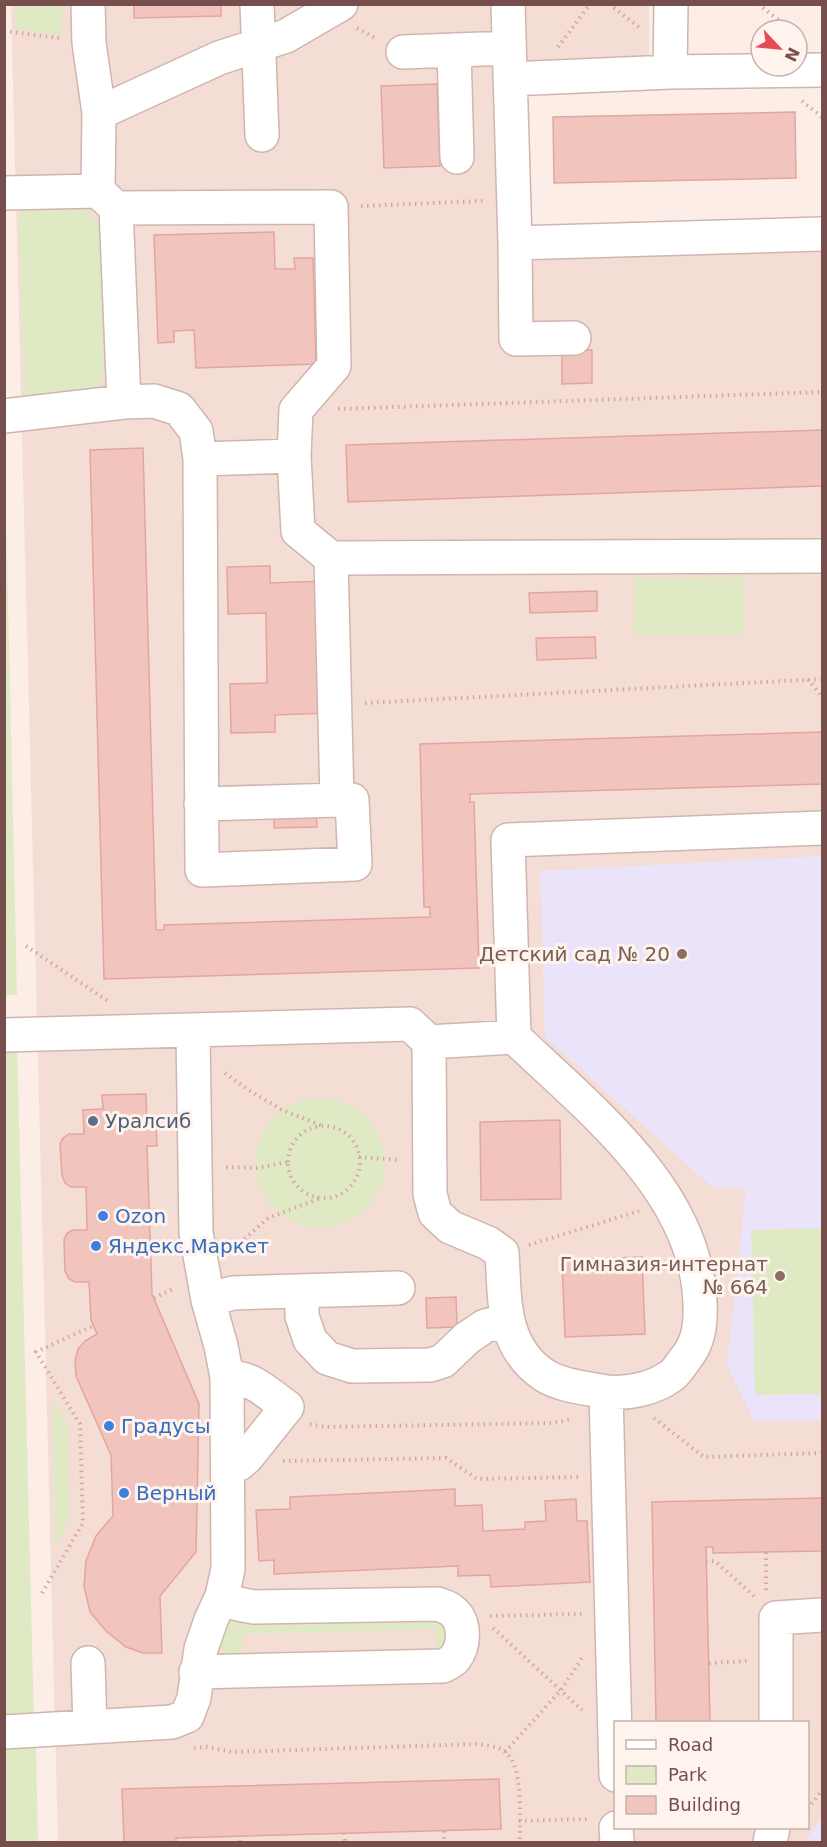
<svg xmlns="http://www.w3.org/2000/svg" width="827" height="1847" viewBox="0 0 827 1847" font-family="'DejaVu Sans',sans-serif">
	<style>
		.residential { fill: #f4ddd5; fill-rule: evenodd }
		.education { fill: #eae3f9 }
		.green { fill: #dfeac5 }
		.building { fill: #f1c4be; stroke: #e4a59f; stroke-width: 1.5 }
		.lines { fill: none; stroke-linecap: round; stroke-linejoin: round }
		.minor-casing { stroke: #d0b5af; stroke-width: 36 }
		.path { stroke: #d7a6a1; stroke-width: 4; stroke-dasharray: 1.5 4.5; stroke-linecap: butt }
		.minor { stroke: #fff; stroke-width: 33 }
		.education-dot { fill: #8d6e63; stroke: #fff3ed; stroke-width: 2 }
		.service-dot { fill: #5c6f8a; stroke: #fff3ed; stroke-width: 2 }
		.shop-dot { fill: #3f7fe0; stroke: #fff3ed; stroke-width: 2 }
		.labels { text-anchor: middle; stroke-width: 6; stroke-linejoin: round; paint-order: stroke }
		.education-label { font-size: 20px; fill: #785e54; stroke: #fff3ed; text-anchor: end }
		.service-label { font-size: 20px; fill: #4e5e75; stroke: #fff3ed; text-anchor: start }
		.shop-label { font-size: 20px; fill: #366cbe; stroke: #fff3ed; text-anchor: start }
	</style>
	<rect width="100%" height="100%" fill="#fcede7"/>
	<path class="residential" d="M11 5H649V58L495 63 499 255 822 246V1842H58ZM616 1722H808V1828H616Z"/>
	<path class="education" d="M822 856V1420L754 1421 727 1365 746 1188 712 1187 545 1037 540 871Z
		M822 1816V1842H805Z"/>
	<path class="green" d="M15 5H62V36L15 29Z
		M81 203 106 234 108 370 95 390 25 401 18 205Z
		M4 425 17 995H5Z
		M744 577 745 635H634V578Z
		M4 1045H17L34 1720H5Z
		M255 1163a65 65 0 1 1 130 0a65 65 0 1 1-130 0Z
		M822 1228V1394L755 1395 751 1230Z
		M53 1398 68 1425 69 1520 55 1548Z
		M438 1617 452 1636 441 1651 437 1648 436 1629 243 1634V1653L238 1657C228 1656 223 1652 218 1644L226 1622Z
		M14 1745H36L38 1842H6L4 1749Z"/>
	<path class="building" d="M134 4H221V16L134 18Z
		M437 84 440 166 384 168 381 86Z
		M795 112 796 178 554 183 553 117Z
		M274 232 275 269H295L294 258H313L316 364 196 368 194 330 174 331V342L158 343 154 235Z
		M592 350V383L562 384V351Z
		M822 430V486L348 502 346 445Z
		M143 448 156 930H164V925L430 917V907H424L420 744 822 732V784L470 794V802H474L479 968 104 979 90 450Z
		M270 566V583L325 581 328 713 275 715V732L231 733 230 684 267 683 266 613 228 614 227 567Z
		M597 591V611L530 613 529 593Z
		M595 637 596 658 537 660 536 638Z
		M316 811 317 827 274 828V813Z
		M146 1094 147 1128H156L157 1146H147L152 1294 199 1404 196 1552 160 1596 162 1653H143L126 1647 106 1631 90 1612 84 1586 86 1561 96 1536 113 1516 111 1455 76 1376 75 1361 78 1349 85 1341 97 1334 91 1320 89 1282H75L69 1279 65 1271 64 1240 67 1233 73 1230H87L86 1187H71L65 1183 62 1175 60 1144 63 1138 69 1134H84L83 1110 103 1109 102 1095Z
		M560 1120 561 1199 481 1200 480 1122Z
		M642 1257 645 1334 565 1337 562 1260Z
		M456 1297 457 1327 427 1328 426 1298Z
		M455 1489V1506L482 1505 483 1531 525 1529V1522L546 1521 545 1501 576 1499 577 1521H587L590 1582 491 1587 490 1575 458 1576V1566L274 1574V1560L259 1561 256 1510 290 1509V1497Z
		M822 1498V1551L713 1553V1547H706L710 1722H656L652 1502Z
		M499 1779 501 1829 176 1838V1842H124L122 1789Z"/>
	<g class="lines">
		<defs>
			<path id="minor" d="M88 4 89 43 99 113 98 191
				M257 4 262 135
				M508 4 515 243 822 234
				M671 4 670 72 822 70
				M454 50 457 157
				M403 52 509 48
				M510 79 670 72
				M99 113 219 58 286 36 341 4
				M4 193 98 191 116 208 124 402
				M116 208 331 207 334 366 296 410 294 456
				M515 243 516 339 574 338
				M4 416 124 402 154 401 179 409 196 431 200 459 294 456 298 531 331 558 822 556
				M200 459 202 870 355 864 352 800H337L331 558
				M201 804 337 800
				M4 1035 410 1024 429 1042 514 1037
				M429 1042 430 1194 435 1213 450 1227 488 1243 502 1253C505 1299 501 1346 544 1375 561 1386 586 1388 606 1392
				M302 1291V1316L310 1340 327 1358 352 1366 430 1365 443 1361 467 1338 485 1326 506 1321
				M208 1300 233 1293 398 1288
				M227 1377C253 1377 267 1393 287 1407L247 1457 239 1464 228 1466
				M88 1663 90 1727
				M196 1672 443 1666C447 1664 452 1662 455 1658 465 1645 466 1621 451 1610 448 1607 442 1606 438 1604L254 1607 238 1604 222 1596
				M776 1722V1618L822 1615
				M4 1732 172 1722 187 1716 194 1698 201 1649 211 1620 222 1596 228 1569 227 1377 221 1346 208 1300 196 1233 193 1031
				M616 1775 606 1392C628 1394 653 1389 671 1376 677 1372 681 1364 686 1358 699 1342 701 1323 700 1303 697 1191 588 1108 514 1037L508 840 822 828
				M616 1828 617 1842
				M770 1842 773 1828"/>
		</defs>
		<use href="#minor" class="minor-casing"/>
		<path class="path" d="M609 4 640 28
			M758 4 792 30
			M357 28 377 39
			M4 31 60 38
			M558 47 590 4
			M802 101 822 117
			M361 206 483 201
			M338 409 822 392
			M808 679 822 697
			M365 703 822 679
			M26 946 108 1001
			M225 1073 247 1089 282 1110 323 1126
			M288 1162a36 36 0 1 1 72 0a36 36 0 1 1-72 0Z
			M359 1157 399 1160
			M226 1167 257 1168 288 1162
			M529 1245 639 1211
			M231 1251 268 1218 321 1198
			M154 1298 175 1288
			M654 1418 704 1457 822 1453
			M310 1424 325 1427 554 1423 572 1419
			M283 1461 446 1458 477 1479 578 1477
			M706 1561H715L755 1597
			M766 1590V1552
			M42 1593 83 1523 80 1424 36 1352 93 1326
			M490 1616 582 1614
			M493 1628 582 1710
			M709 1663 747 1661
			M194 1748 206 1747 233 1752 476 1744C486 1745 496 1746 504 1751 525 1766 519 1819 520 1842
			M505 1752 561 1690 582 1658
			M808 1809 822 1790
			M519 1821 588 1819
			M444 1831V1842
			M344 1833 345 1842
			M240 1842V1836"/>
		<use href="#minor" class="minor"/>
	</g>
	<g class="education-dot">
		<circle cx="682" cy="954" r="6"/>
		<circle cx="780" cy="1276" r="6"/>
	</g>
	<circle class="service-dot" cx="93" cy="1121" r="6"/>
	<g class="shop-dot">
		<circle cx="103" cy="1216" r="6"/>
		<circle cx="96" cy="1246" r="6"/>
		<circle cx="109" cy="1426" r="6"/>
		<circle cx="124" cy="1493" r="6"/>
	</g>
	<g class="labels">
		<g class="education-label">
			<text x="670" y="961">Детский сад № 20</text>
			<text x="768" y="1271">Гимназия-интернат<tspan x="768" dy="23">№ 664</tspan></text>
		</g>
		<g class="service-label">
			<text x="105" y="1128">Уралсиб</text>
		</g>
		<g class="shop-label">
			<text x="115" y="1223">Ozon</text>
			<text x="108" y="1253">Яндекс.Маркет</text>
			<text x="121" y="1433">Градусы</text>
			<text x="136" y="1500">Верный</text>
		</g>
	</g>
	<rect width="827" height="1847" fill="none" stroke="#764e4b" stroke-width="12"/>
	<rect x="614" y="1721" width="195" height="108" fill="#fff3ed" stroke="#c8b1ac" stroke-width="1.5"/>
	<rect x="626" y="1740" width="30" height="9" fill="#ffffff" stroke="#c8b1ac" stroke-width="1.5"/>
	<text x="668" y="1751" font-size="18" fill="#764e4b">Road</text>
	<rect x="626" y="1766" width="30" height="18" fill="#dfeac5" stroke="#c8b1ac" stroke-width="1.5"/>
	<text x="668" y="1781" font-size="18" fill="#764e4b">Park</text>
	<rect x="626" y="1796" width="30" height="18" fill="#f1c4be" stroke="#c8b1ac" stroke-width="1.5"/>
	<text x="668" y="1811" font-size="18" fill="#764e4b">Building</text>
	<g transform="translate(779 48) rotate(116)"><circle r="28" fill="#fff3ed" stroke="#c8b1ac" stroke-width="1.5"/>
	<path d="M0-4.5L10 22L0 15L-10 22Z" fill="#e44d58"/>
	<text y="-9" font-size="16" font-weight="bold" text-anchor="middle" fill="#764e4b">N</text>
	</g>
</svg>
